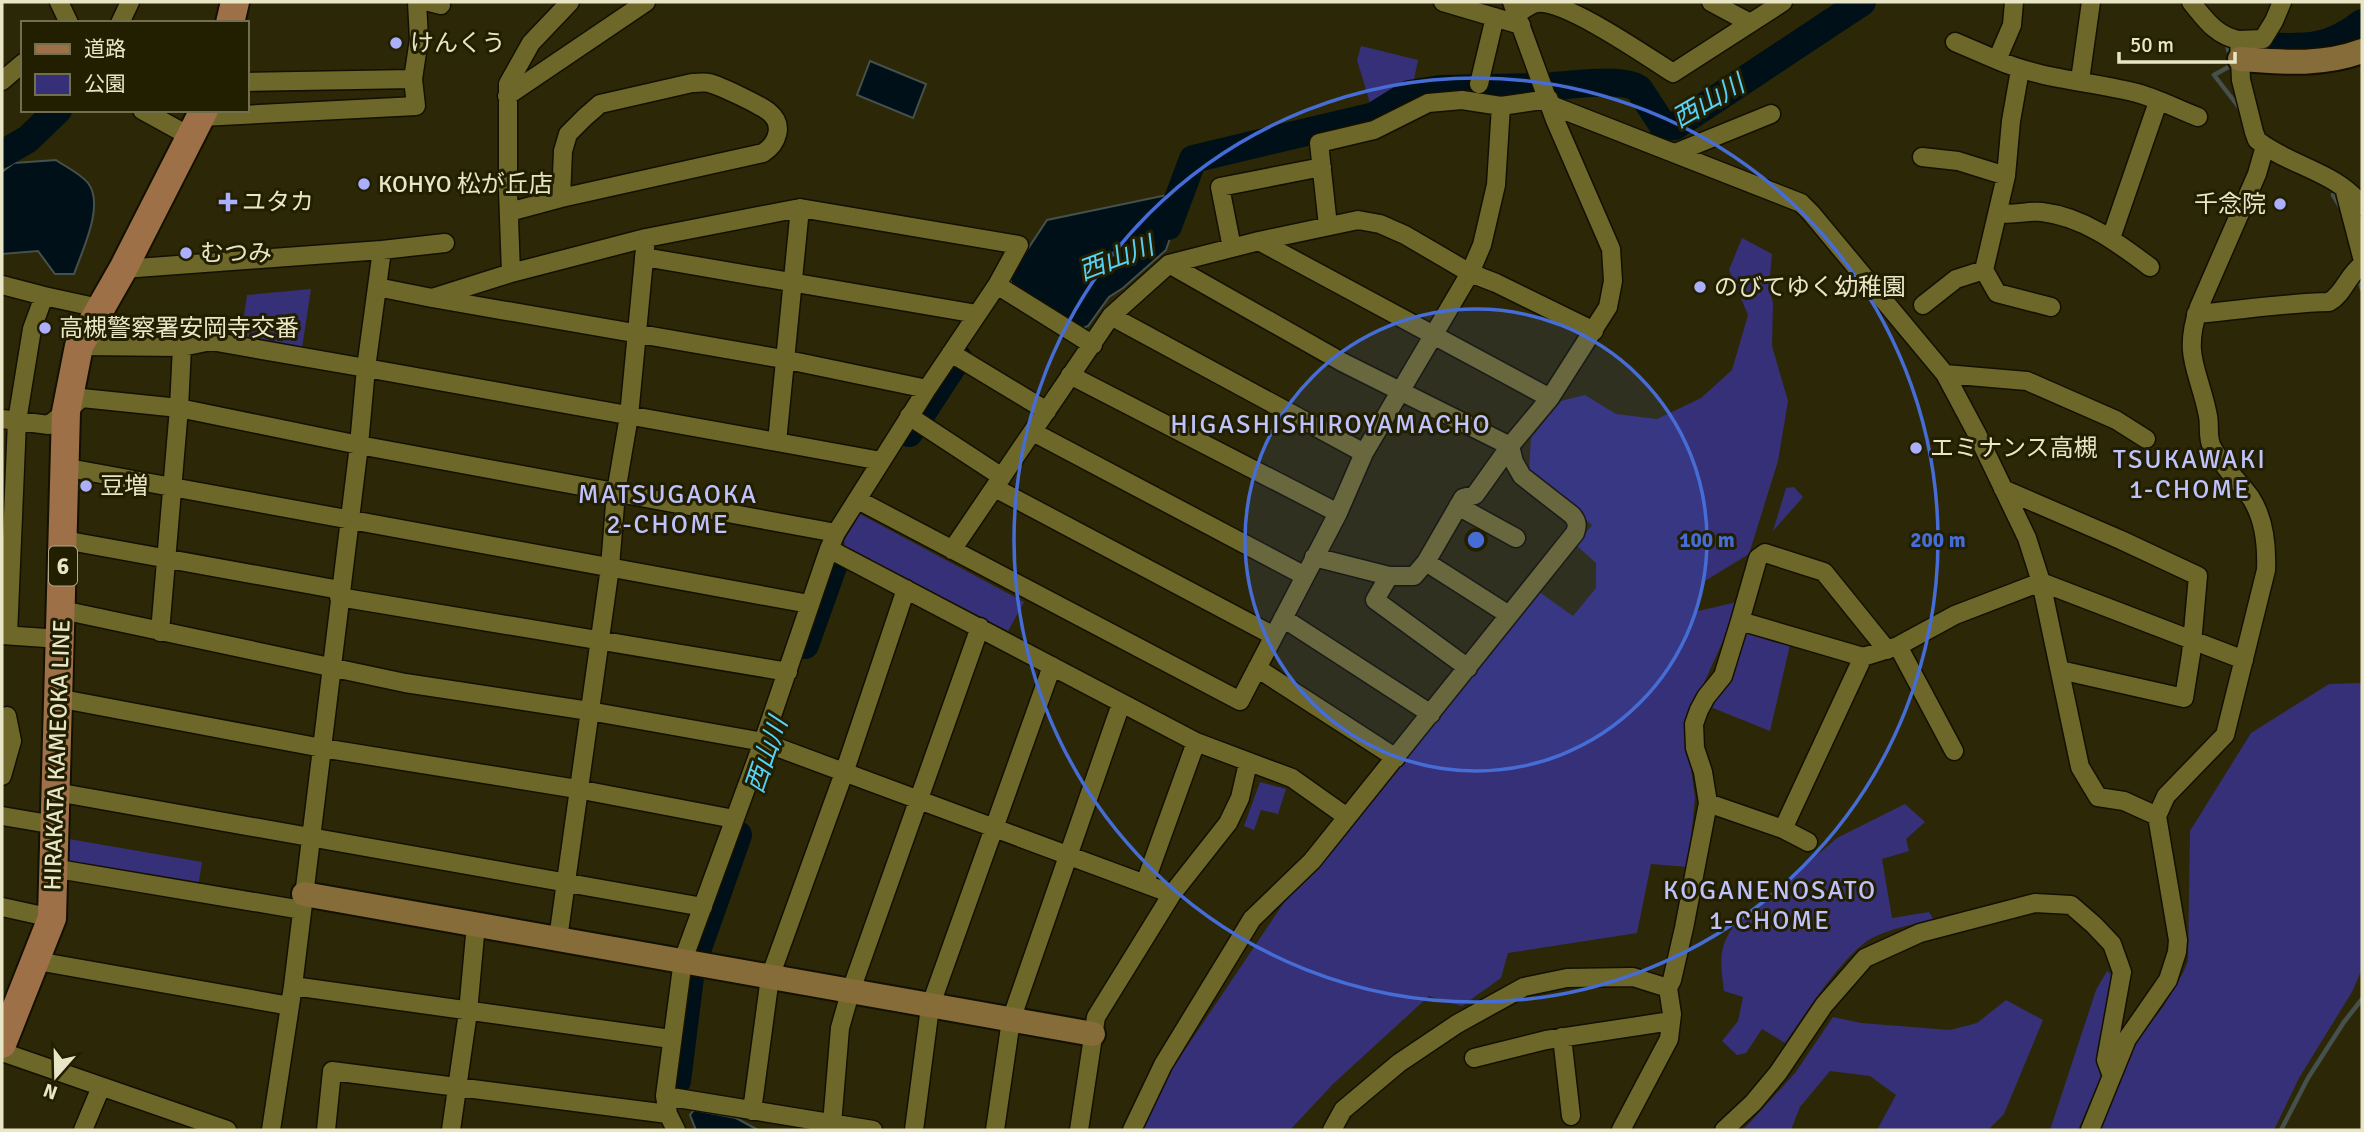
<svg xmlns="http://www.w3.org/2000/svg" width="2364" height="1132" viewBox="0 0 2364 1132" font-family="Signika,'Noto Sans JP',sans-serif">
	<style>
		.green { fill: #363078 }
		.water { fill: #001018; stroke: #46504c; stroke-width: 2 }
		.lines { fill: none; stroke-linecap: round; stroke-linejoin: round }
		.stream { stroke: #46504c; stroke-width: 4.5 }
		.river { stroke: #001018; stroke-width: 28 }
		.street-casing { stroke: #131001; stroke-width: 21 }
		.secondary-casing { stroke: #131001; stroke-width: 28 }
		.primary-casing { stroke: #131001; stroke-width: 32 }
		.street { stroke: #6e672a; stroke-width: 18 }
		.secondary { stroke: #856c38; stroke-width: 24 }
		.primary { stroke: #9d7047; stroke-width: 28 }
		.ring { fill: none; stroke: #466cd5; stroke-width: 3.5 }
		.poi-dot { fill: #acaffb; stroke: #221e00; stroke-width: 2.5 }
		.labels { text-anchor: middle; stroke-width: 6; stroke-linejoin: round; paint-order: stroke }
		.shield { fill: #221e00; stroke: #adaa8b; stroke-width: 2 }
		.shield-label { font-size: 23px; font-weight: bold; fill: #e9e6c7 }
		.poi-label { font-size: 24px; fill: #e9e6c7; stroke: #221e00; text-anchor: start }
		.street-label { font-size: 24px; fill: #e9e6c7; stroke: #221e00 }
		.water-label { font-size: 26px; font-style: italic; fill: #59d0f5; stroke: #221e00 }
		.neighbourhood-label { font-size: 26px; letter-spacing: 2px; fill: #bfc2fb; stroke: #221e00 }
		.centre { fill: #466cd5; stroke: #221e00; stroke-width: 3.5 }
		.ring-label { font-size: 21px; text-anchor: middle; font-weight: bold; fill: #466cd5; stroke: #221e00; stroke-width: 6; stroke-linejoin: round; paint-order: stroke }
	</style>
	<rect width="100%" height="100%" fill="#2c2807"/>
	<path class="green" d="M1361 46 1418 60 1412 89 1402 92 1373 113 1357 60Z
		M1742 238 1772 254 1769 286 1773 303 1772 346 1788 401 1778 461 1749 554 1705 581 1694 612 1741 601 1694 705 1688 747 1695 798 1688 867 1651 864 1637 933 1508 953 1501 978 1462 1006 1429 996 1333 1084 1290 1130H1142L1174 1066 1295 886 1313 870 1403 764 1538 591 1573 616 1596 588V563L1576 545 1592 525 1529 471 1531 438 1561 401 1585 395 1616 414 1657 419 1701 398 1732 370 1748 315 1729 270Z
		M311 289 302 348 241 336 247 295Z
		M1794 487 1803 497 1773 531 1786 488Z
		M860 514 1024 602 1008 631 845 546 844 540Z
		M1745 630 1790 645 1770 731 1708 706Z
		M2362 683V969L2352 992 2299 1078 2274 1130H2098L2135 1043 2163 1007 2183 973 2188 961 2190 831 2251 733 2329 684Z
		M1260 782 1286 789 1278 814 1261 810 1254 830 1244 826Z
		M1905 804 1925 822 1906 839 1909 851 1882 859 1892 918 1929 912 1933 919C1915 924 1893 928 1876 936 1846 949 1804 1016 1785 1043L1762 1029 1746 1053 1737 1055 1722 1041 1738 1021 1743 997 1724 991C1721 965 1717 950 1733 927L1837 838Z
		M69 839 202 862 198 888 74 866 69 861Z
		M2107 971 2113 976 2098 1063 2101 1076 2078 1130H2050L2096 990Z
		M2006 1000 2043 1020 2004 1114 1988 1130H1877L1896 1095 1870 1076 1830 1071 1800 1107 1791 1130H1743L1795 1073 1833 1017 1861 1023 1950 1030 1977 1023Z"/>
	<path class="water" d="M870 61 926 84 913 118 857 95Z
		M56 160C66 167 81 174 88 183 105 205 82 251 74 274H55L38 251 2 254V172L14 163Z
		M1186 191 1166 250 1123 288 1109 297 1088 326 1083 328 1011 283 1010 276 1047 220Z
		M694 1110 736 1118 758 1130H696L690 1115Z"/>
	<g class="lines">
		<path class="stream" d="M2227 45 2232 65 2214 75 2241 110
			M2333 195 2341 208
			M2358 277 2362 289
			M2281 1130 2308 1078 2344 1022 2362 999"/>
		<path class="river" d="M2253 46C2298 47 2324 53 2362 23
			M1553 86C1574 85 1623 77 1639 89L1664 127 1675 126 1862 2
			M2 154 28 139 58 110
			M1168 226 1193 159 1374 116 1409 94 1440 89 1536 87
			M909 433 958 358
			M805 645 835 561
			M698 948 738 835
			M677 1081 690 977"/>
		<defs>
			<path id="street" d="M59 2 69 23
				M429 2 441 5
				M1443 2 1521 25
				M1711 2 1750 23
				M2191 2C2205 19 2216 36 2239 40L2241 80 2254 132 2257 140C2289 166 2338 172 2362 206
				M1517 14C1523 10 1530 4 1537 3 1566 0 1646 56 1673 73L1783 2
				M120 23 130 2
				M2239 40 2263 39 2274 21 2282 2
				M1955 42 1997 60 2012 25 2014 2
				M1997 60C2041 79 2087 81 2133 92 2155 97 2177 109 2198 117
				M2080 80 2091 2
				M2 81 23 63
				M247 82 413 79
				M692 83C698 83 704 82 709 83 721 86 760 105 769 112 785 125 777 144 763 153L561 198 563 151 568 134 585 117 600 104Z
				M1479 84 1495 17
				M507 96 646 2
				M1551 105 1801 203 1811 213 1945 374 1977 434 2027 538 2041 582 2080 767 2098 797 2124 801 2157 816
				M142 110 191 137
				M201 117 416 106 413 79 419 39 417 2
				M1675 153 1771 114
				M1922 157 1958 161 2006 176
				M2344 188 2362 257
				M800 208 777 442 881 461
				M509 212 561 198
				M1998 213C2015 216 2029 210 2042 212 2084 217 2118 243 2150 267
				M1328 226 1319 143 1374 130 1428 103 1462 100 1501 106 1549 99
				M2111 238 2158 102
				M1259 241 1550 398
				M1232 248 1220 187 1322 167
				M644 257 977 314
				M123 269 382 250
				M1984 270 1997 293 2051 307
				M511 273 508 191V84L531 43 570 2
				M2 285 44 296
				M997 285 1093 345
				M377 287 382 250 445 243
				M432 298 511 273 646 238 800 208 1019 245 997 285 927 389 836 533 829 549 763 742 683 960 665 1096 668 1114 676 1130
				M1923 305 1956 279 1984 270 2006 176 2011 121 2020 70
				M2196 314C2241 310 2284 303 2329 302 2344 294 2348 274 2362 265
				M1111 316 1364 453
				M79 346 182 347 211 341 366 368 377 287 432 298 783 359 927 389
				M951 353 1047 411
				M1945 374 2027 381 2116 420 2146 439
				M1070 375 1338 513
				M909 416 1002 477
				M2 419 49 425 82 398 179 408 359 445 836 533
				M1033 432 1305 576
				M63 467 809 604
				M995 488 1274 636
				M2003 489 2121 540 2198 576 2191 654 2184 698 2060 670
				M858 500 1240 701 1338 513 1364 453 1470 273 1482 245 1496 185 1501 106
				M1458 506 1516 538
				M64 540 340 590
				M829 549 1196 742 1292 778 1347 817
				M952 550 1111 316 1169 264 1259 241 1358 220 1380 224 1405 235 1470 273 1496 283 1594 331
				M1314 557 1389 576H1414L1426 562 1463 498 1475 495 1510 446 1550 398 1608 307 1613 281 1611 249 1555 120 1512 2
				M1426 562 1509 615
				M1389 576 1375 600 1468 668
				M339 597 788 672
				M62 610 405 683 589 711 763 742 1172 894
				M1283 618 1431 714
				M1740 621 1758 558 1765 553 1824 572 1887 650
				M160 632 179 408 182 347
				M2 635 61 639
				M8 635 17 421 32 329 44 296 99 308
				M1898 646 1954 751
				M1863 657 1898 646 1955 615 2041 582 2244 660
				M1257 668 1396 758
				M57 698 322 748 577 789 734 819
				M2 776 12 741 7 716
				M56 792 703 907
				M2 816 55 825
				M1783 829 1808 842
				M52 868 302 910
				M1145 883 1196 742
				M2 907 52 918
				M558 939 610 567 616 492 629 416 646 238
				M37 961 290 1006
				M293 986 671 1039
				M1668 988 1672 980 1684 928 1708 803 1703 772 1695 748 1694 724 1699 710 1706 697 1723 676 1740 621 1863 657 1783 829 1708 803
				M1562 1037 1571 1116
				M2 1052 227 1130
				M1474 1058 1546 1040 1671 1021
				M665 1096 873 1130
				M752 1111 770 977 845 770 906 589
				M832 1124 840 1028 850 993 980 627
				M83 1130 101 1087
				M271 1130 293 986 359 445 366 368 777 442
				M326 1130 332 1071 668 1114
				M451 1130 468 1012 476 924
				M914 1130 930 1007 1052 666
				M995 1130 1011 1020 1121 704
				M1079 1130 1096 1017 1172 894 1228 823 1240 798 1248 763
				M1132 1130 1163 1065 1252 919 1312 861 1575 533C1578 525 1577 521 1572 515L1522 476 1514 462 1510 446 1342 362 1169 264
				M1332 1130 1343 1110 1399 1063 1457 1024 1524 987 1567 978 1633 977 1668 988 1672 1014 1669 1039 1621 1130
				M1724 1130 1753 1103 1778 1073 1824 1005 1865 958 1920 933 2035 903 2071 905 2094 925 2112 944 2122 972 2106 1060 2112 1076
				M2090 1130 2127 1039 2168 980 2177 952 2178 940 2157 816 2166 796 2225 735 2266 570C2267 546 2265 520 2251 498 2239 481 2222 467 2212 447 2207 438 2210 426 2208 416 2199 369 2182 357 2199 307L2257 174 2265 146"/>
			<path id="secondary" d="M2240 59C2282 62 2322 66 2362 51
				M304 894C567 940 829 989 1093 1034"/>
			<path id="primary" d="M230 23 235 2
				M2 1044 52 918 66 412 79 346 123 269 204 110"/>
		</defs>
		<use href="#street" class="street-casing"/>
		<use href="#secondary" class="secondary-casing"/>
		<use href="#primary" class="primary-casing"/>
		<use href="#street" class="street"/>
		<use href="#secondary" class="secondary"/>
		<use href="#primary" class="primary"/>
	</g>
	<circle cx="1476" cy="540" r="231" fill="#466cd5" fill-opacity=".12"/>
	<g class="ring">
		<circle cx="1476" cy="540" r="231"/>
		<circle cx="1476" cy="540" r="462"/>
	</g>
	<g class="poi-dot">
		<circle cx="396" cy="43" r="7"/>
		<circle cx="364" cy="184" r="7"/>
		<path d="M224.5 191.5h7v7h7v7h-7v7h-7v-7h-7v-7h7z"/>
		<circle cx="2280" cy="204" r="7"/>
		<circle cx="186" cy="253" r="7"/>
		<circle cx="1700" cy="287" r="7"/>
		<circle cx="45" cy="328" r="7"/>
		<circle cx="1916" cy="448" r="7"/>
		<circle cx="86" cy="486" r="7"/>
	</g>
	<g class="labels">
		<rect class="shield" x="49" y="546.5" width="28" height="39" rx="5"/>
		<g class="shield-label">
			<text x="63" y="574">6</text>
		</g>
		<g class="poi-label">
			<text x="410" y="51">けんくう</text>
			<text x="378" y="192">KOHYO 松が丘店</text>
			<text x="242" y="210">ユタカ</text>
			<text x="2266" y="212" text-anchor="end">千念院</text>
			<text x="200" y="261">むつみ</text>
			<text x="1714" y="295">のびてゆく幼稚園</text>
			<text x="59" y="336">高槻警察署安岡寺交番</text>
			<text x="1930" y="456">エミナンス高槻</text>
			<text x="100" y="494">豆増</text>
		</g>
		<g class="street-label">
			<text transform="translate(57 755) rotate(-88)" y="8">HIRAKATA KAMEOKA LINE</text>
		</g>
		<g class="water-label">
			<text transform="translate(1708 101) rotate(-30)" y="9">西山川</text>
			<text transform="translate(1116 258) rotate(-21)" y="9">西山川</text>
			<text transform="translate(766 755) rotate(-71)" y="9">西山川</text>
		</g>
		<g class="neighbourhood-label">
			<text x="1331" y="433">HIGASHISHIROYAMACHO</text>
			<text x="2190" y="468">TSUKAWAKI<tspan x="2190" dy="30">1-CHOME</tspan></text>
			<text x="668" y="503">MATSUGAOKA<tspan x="668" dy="30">2-CHOME</tspan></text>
			<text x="1770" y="899">KOGANENOSATO<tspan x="1770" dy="30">1-CHOME</tspan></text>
		</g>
	</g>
	<circle cx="1476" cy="540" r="10" class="centre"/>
	<g class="ring-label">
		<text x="1707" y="547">100 m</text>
		<text x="1938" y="547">200 m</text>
	</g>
	<rect width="2364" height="1132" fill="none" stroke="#e9e6c7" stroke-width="7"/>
	<rect x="21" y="21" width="228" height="91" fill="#221e00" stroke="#726e50" stroke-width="2"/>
	<rect x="35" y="44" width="35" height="10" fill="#9d7047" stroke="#726e50" stroke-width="2"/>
	<text x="84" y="56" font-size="21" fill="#e9e6c7">道路</text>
	<rect x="35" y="74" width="35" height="21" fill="#363078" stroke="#726e50" stroke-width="2"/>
	<text x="84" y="91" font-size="21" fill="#e9e6c7">公園</text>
	<g transform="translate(56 1076) rotate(200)" stroke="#221e00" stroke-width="5" paint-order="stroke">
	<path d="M0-5L12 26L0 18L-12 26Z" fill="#e9e6c7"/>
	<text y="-10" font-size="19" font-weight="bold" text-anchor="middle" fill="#e9e6c7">N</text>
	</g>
	<path d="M2119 52v10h116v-10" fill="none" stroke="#e9e6c7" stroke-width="3.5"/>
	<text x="2130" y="52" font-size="21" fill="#e9e6c7" stroke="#221e00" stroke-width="5" paint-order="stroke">50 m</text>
</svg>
